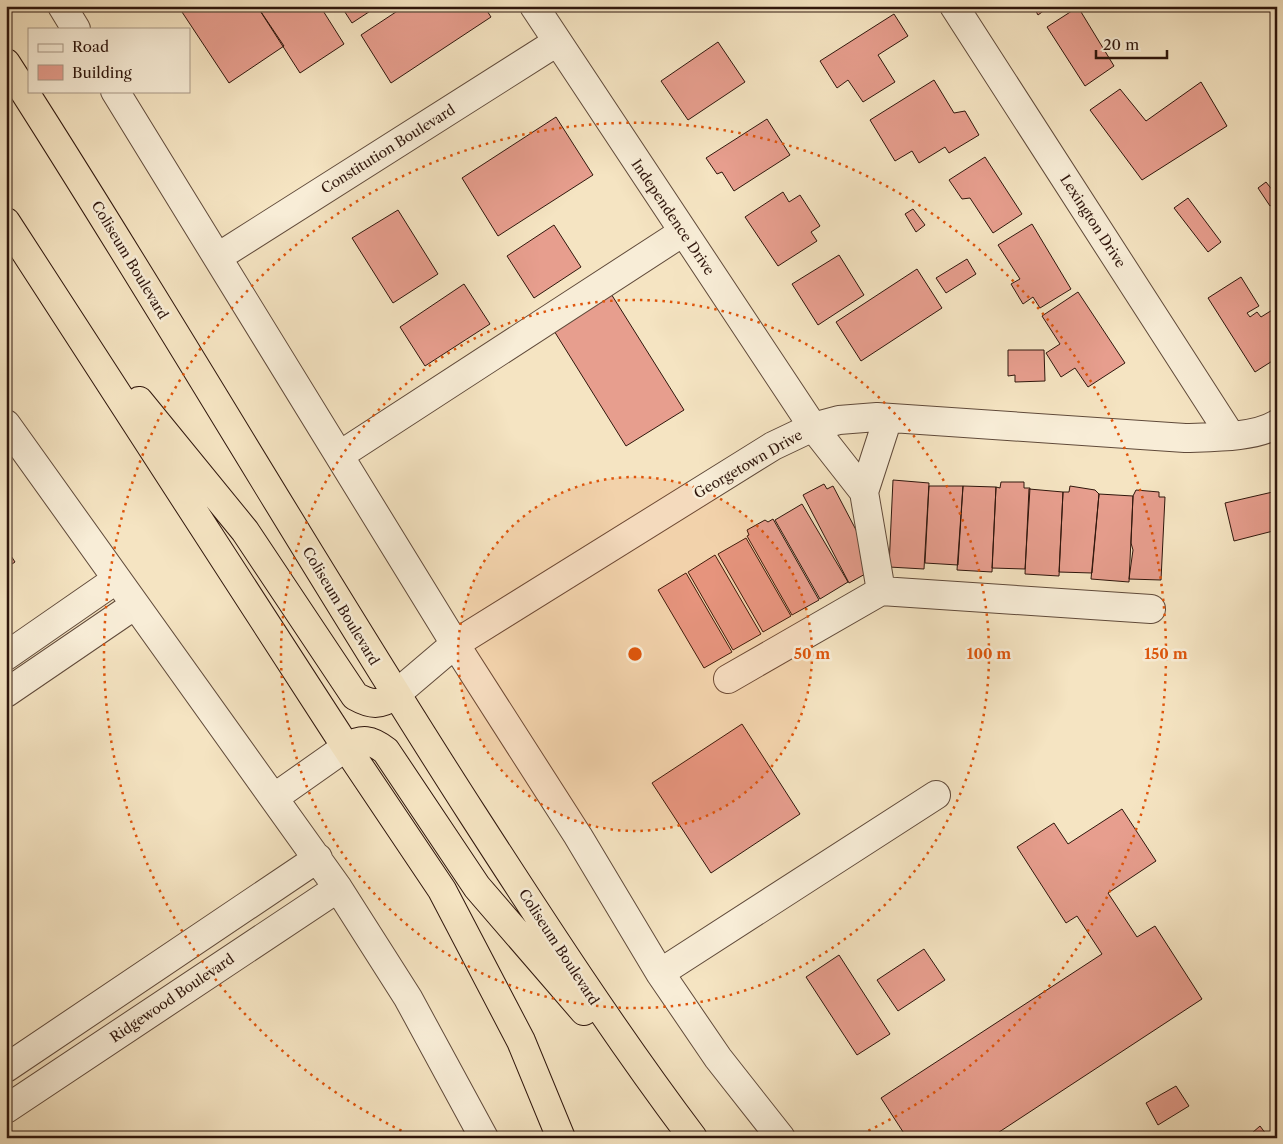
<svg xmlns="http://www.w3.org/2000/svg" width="1283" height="1144" viewBox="0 0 1283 1144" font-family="'Libre Caslon Text',serif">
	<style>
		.building { fill: #e79e8e; stroke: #2f160c }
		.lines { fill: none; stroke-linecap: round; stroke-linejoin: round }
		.minor-casing { stroke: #604a3a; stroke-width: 30 }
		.highway-casing { stroke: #2f160c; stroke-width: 30 }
		.minor { stroke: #f8edd7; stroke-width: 28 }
		.highway { stroke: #f5e4c2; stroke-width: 28 }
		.ring { fill: none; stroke: #df560c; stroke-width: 2.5; stroke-dasharray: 2.5 5 }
		.labels { text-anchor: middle; stroke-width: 5; stroke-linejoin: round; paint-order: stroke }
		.street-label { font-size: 14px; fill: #2f160c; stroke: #f8edd7 }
		.centre { fill: #df560c; stroke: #f8edd7; stroke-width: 2.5 }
		.ring-label { font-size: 15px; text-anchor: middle; font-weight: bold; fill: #df560c; stroke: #f8edd7; stroke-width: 5; stroke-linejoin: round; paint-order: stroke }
	</style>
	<rect width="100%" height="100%" fill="#f5e4c2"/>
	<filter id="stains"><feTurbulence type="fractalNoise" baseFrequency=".004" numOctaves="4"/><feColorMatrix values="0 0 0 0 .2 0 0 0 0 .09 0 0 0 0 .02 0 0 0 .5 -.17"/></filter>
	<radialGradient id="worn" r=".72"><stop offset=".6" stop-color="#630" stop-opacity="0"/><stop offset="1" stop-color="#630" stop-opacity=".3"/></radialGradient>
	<path class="building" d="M190 6H257L284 46 229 83 182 12Z
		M257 6H320L344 44 300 73Z
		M341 6H378L352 23Z
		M405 6H484L491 17 391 83 361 35Z
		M832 6H843L835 11Z
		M1033 6H1050L1038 15Z
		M1078 7 1114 66 1085 86 1047 27Z
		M894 14 908 36 878 55 895 82 863 102 848 80 837 88 820 61Z
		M718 42 745 82 688 120 661 81Z
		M934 80 954 113 965 111 979 135 949 153 945 147 919 163 912 151 895 161 870 120Z
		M1201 82 1227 126 1142 180 1090 110 1120 89 1146 121Z
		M556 117 593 175 498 236 462 178Z
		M767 119 790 155 734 191 722 172 717 174 706 158Z
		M985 157 1022 214 993 233 970 198 962 199 949 180Z
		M1266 182 1277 196V201L1270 206 1258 188Z
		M783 192 789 202 800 195 820 226 811 232 817 241 778 266 745 217Z
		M1188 198 1221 242 1208 252 1174 208Z
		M913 209 925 225 916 232 905 214Z
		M398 210 438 274 393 303 352 238Z
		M1032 224 1071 289 1040 308 1033 297 1023 304 1011 284 1020 279 998 245Z
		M554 225 581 267 534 298 507 256Z
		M839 255 864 295 818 325 792 284Z
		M967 259 976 274 946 293 936 278Z
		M917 269 942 308 861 361 836 322Z
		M1241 277 1259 306 1247 313 1250 317 1257 312 1261 317 1277 307V358L1255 372 1208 298Z
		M464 284 490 324 425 366 400 327Z
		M608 289 684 410 626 446 551 326Z
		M1078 292 1125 363 1088 387 1075 368 1061 377 1046 353 1060 344 1042 316Z
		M1008 350H1044L1045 381 1015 382V375L1008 376Z
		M893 480 929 483 924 569 889 567Z
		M1001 482H1024V488H1030L1025 569 992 568 996 487 1000 488Z
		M824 484 827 489 833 486 876 568 849 583 803 495Z
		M929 486H963L958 565 925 563Z
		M963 486 996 487 992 572 957 570Z
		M1070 486 1095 490 1099 494 1092 573 1059 572 1063 492H1069Z
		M1029 489 1063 492 1059 576 1025 574Z
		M1136 490 1159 492V497H1165L1161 580 1129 579 1133 550 1131 543 1133 496Z
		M1277 491V530L1234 541 1225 503Z
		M1099 494 1133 496 1129 582 1091 579Z
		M802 504 848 582 820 599 775 520Z
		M773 519 819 600 792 615 747 536 749 535 747 530 765 520 768 522Z
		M746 538 791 616 763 632 718 554Z
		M6 548 15 562 6 568Z
		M715 555 761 634 733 650 688 572Z
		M686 573 732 652 704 668 658 590Z
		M742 724 800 814 711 873 652 783Z
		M1122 809 1156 861 1108 893 1137 937 1155 926 1202 999 990 1138H907L881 1098 1102 954 1077 916 1066 923 1017 847 1054 823 1068 844Z
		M924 949 945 980 898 1011 877 980Z
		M839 955 890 1034 857 1055 806 977Z
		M1176 1086 1189 1106 1158 1125 1146 1103Z
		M1260 1126 1269 1138H1256L1252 1133Z
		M1199 1132 1203 1138H1190Z"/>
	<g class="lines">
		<defs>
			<path id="minor" d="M62 6 76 29
				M534 6 813 427 864 492 888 418
				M954 6 1231 436
				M115 91 455 644 578 836 660 973 718 1058 781 1138
				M218 257 557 42
				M6 424 338 888 408 998 484 1138
				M340 455 683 232
				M864 492 881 591 1151 609
				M6 656 117 579
				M728 679 881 591
				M6 693 135 605
				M395 695 455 644 773 446 813 427 839 420 877 417 1185 438C1211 437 1254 438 1277 424
				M275 797 346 747
				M660 973 936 795
				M6 1068 318 858
				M6 1109 338 888"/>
			<path id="highway" d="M6 63C166 311 313 567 473 815 544 925 614 1033 693 1138
				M6 222 346 747 442 890 521 1041 561 1138
				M139 401 245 531 355 696C371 705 380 706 395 695
				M346 747C362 738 371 739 386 751L477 887 584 1011"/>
		</defs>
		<use href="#minor" class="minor-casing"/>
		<use href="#highway" class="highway-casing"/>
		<use href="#minor" class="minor"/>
		<use href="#highway" class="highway"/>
	</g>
	<circle cx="635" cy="654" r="177" fill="#df560c" fill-opacity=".12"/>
	<g class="ring">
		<circle cx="635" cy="654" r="177"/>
		<circle cx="635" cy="654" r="354"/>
		<path d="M415 1137A531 531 0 1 1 855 1137"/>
	</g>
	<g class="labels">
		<g class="street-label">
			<text transform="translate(388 149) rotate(-32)" y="5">Constitution Boulevard</text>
			<text transform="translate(673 217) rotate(56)" y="5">Independence Drive</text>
			<text transform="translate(1093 221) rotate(57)" y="5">Lexington Drive</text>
			<text transform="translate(130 260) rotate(59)" y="5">Coliseum Boulevard</text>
			<text transform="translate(748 464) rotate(-30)" y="5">Georgetown Drive</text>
			<text transform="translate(341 606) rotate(59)" y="5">Coliseum Boulevard</text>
			<text transform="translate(559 947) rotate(57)" y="5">Coliseum Boulevard</text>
			<text transform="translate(172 998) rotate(-34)" y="5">Ridgewood Boulevard</text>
		</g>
	</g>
	<circle cx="635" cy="654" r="8" class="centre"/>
	<g class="ring-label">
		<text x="812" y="659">50 m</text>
		<text x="989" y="659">100 m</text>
		<text x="1166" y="659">150 m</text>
	</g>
	<rect width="1283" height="1144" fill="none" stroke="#f5e4c2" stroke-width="25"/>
	<rect x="8" y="8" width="1268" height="1129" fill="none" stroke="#2f160c" stroke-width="2.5"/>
	<rect x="12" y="12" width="1258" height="1119" fill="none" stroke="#2f160c"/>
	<rect x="28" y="28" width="162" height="65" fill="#f8edd7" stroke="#a89786"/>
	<rect x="38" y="44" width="25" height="8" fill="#f8edd7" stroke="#a89786"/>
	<text x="72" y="52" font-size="15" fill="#2f160c">Road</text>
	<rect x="38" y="65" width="25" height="15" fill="#e79e8e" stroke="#a89786"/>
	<text x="72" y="78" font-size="15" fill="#2f160c">Building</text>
	<path d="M1096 50v8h71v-8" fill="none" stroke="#2f160c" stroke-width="2.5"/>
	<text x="1103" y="50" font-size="15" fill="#2f160c" stroke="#f8edd7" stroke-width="4" paint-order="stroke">20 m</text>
	<rect width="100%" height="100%" filter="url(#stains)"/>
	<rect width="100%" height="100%" fill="url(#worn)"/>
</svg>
